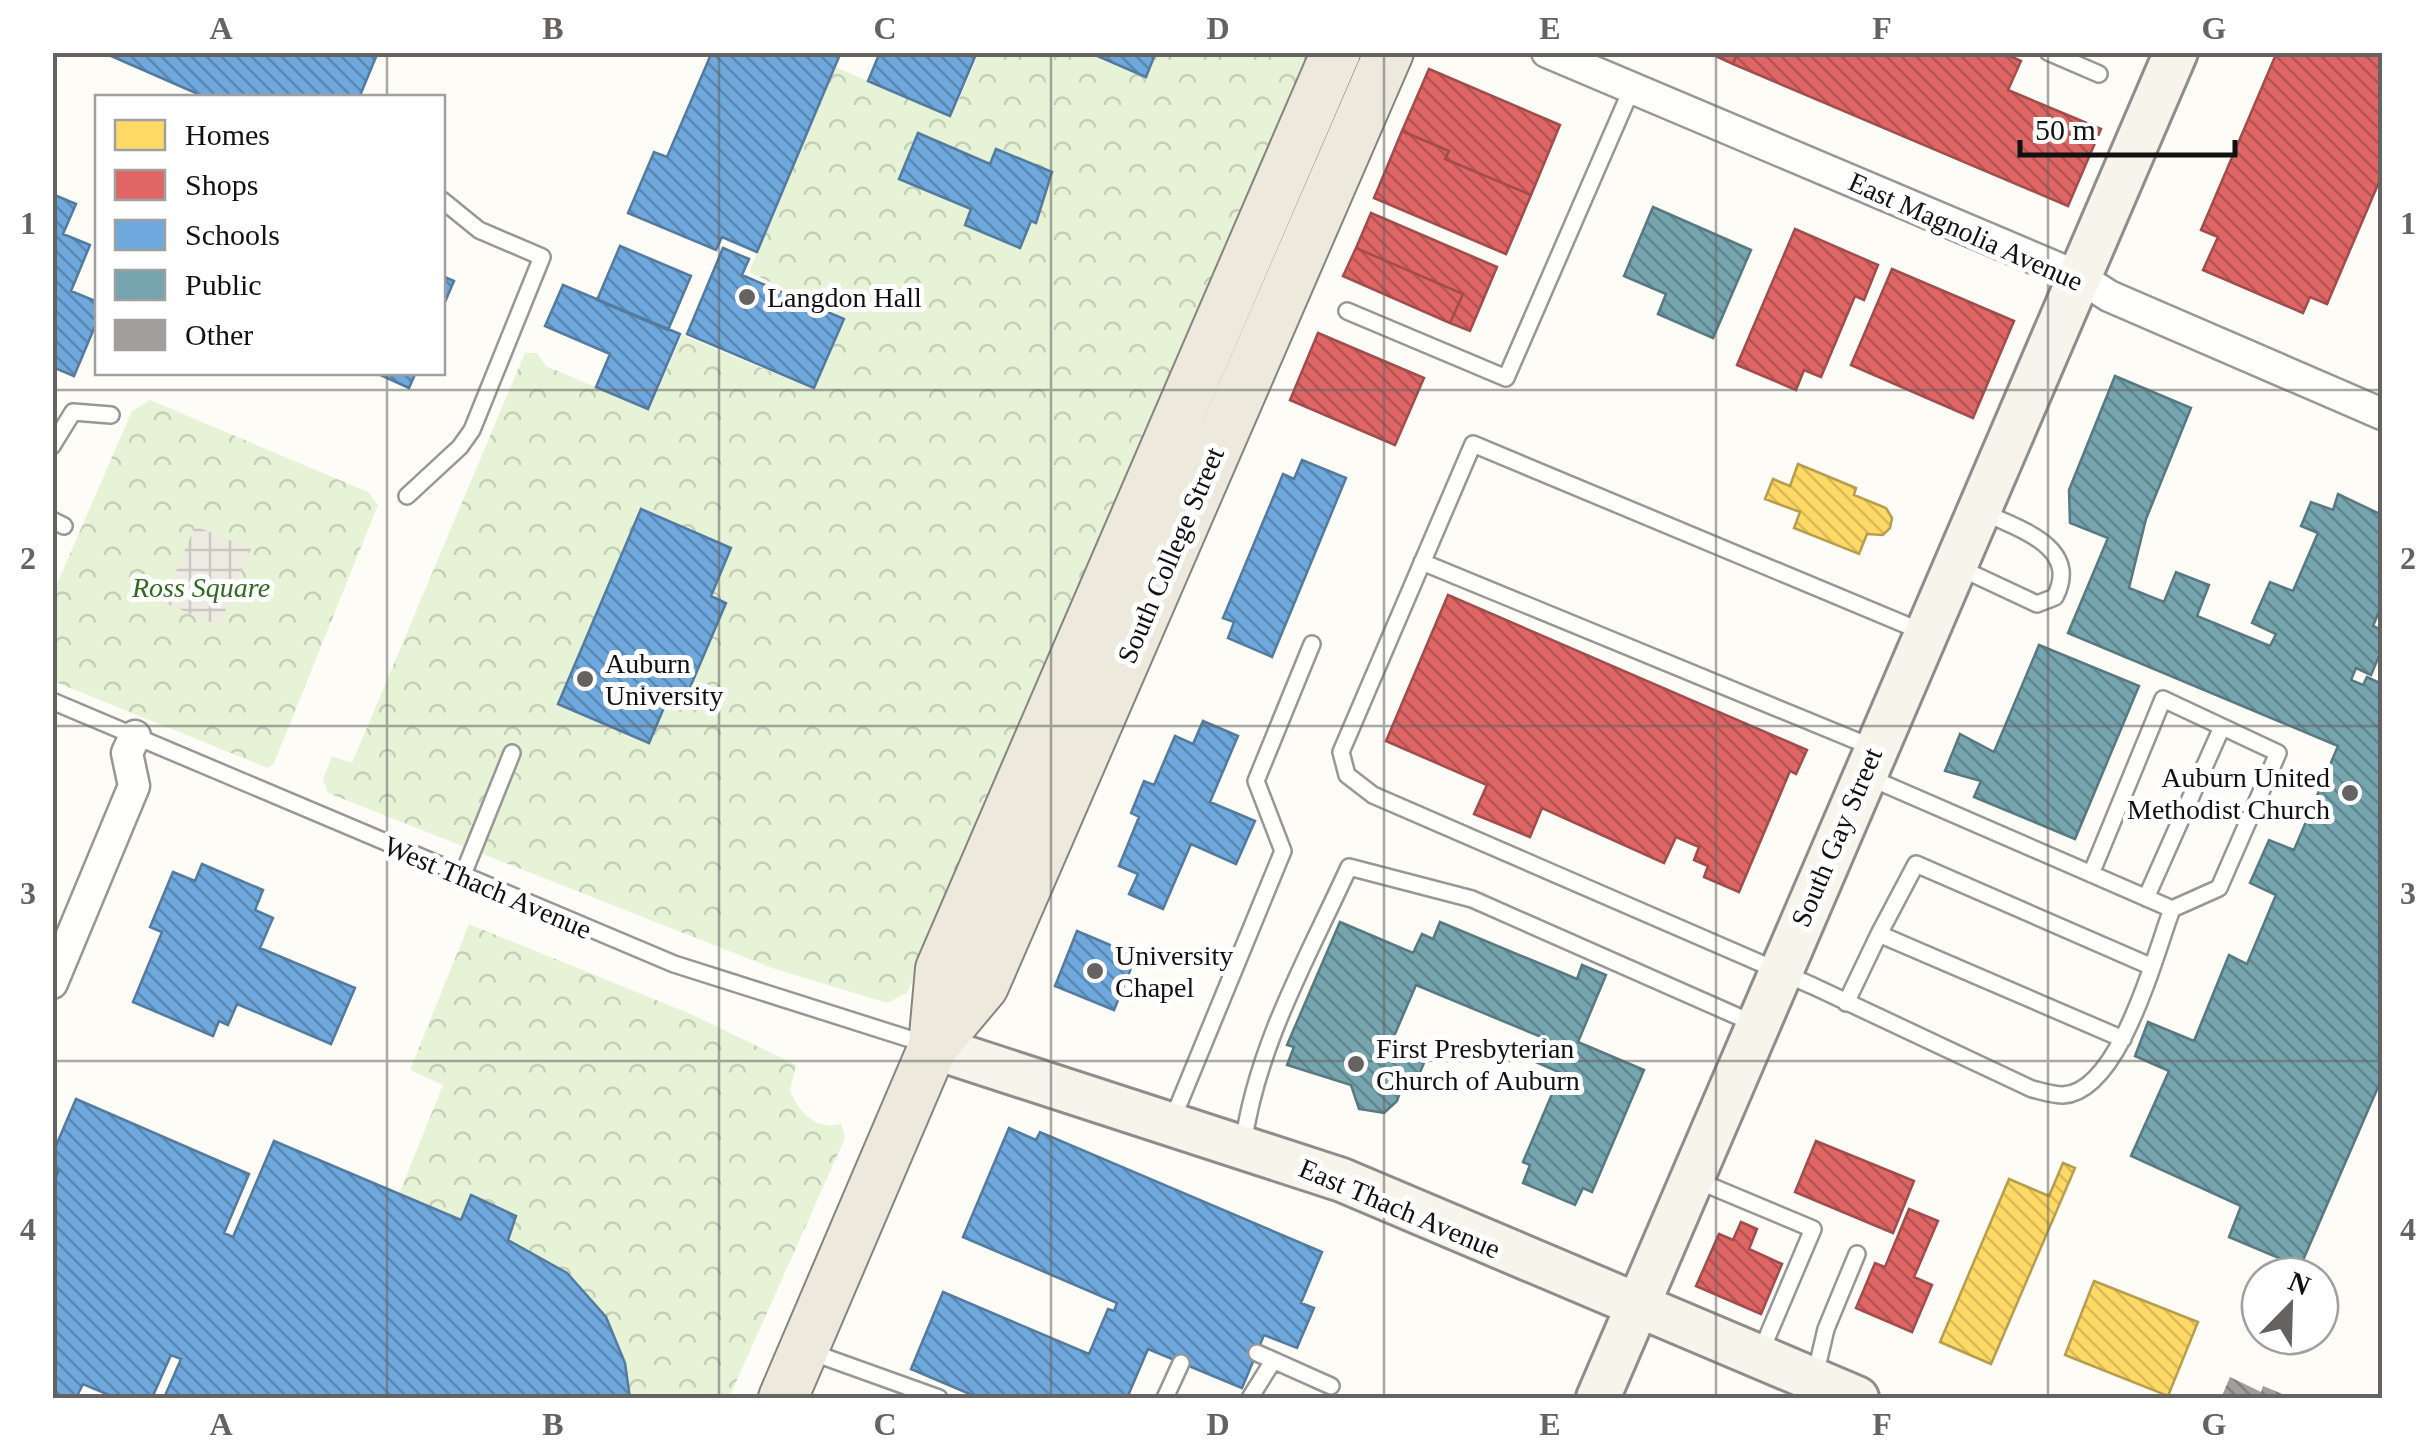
<svg xmlns="http://www.w3.org/2000/svg" width="2435" height="1451" viewBox="0 0 2435 1451" font-family="'Times New Roman',serif">
	<style>
		.park { fill: url(#park-crowns) }
		.plaza { fill: url(#plaza-grid) }
		.homes { fill: url(#homes-back-hatch); stroke: #b89d4c; stroke-width: 2.5 }
		.shops { fill: url(#shops-back-hatch); stroke: #a24c4c; stroke-width: 2.5 }
		.schools { fill: url(#schools-back-hatch); stroke: #537b9f; stroke-width: 2.5 }
		.public { fill: url(#public-back-hatch); stroke: #587980; stroke-width: 2.5 }
		.building { fill: url(#building-back-hatch) }
		.lines { fill: none; stroke-linecap: round; stroke-linejoin: round }
		.lane-casing { stroke: #979795; stroke-width: 20 }
		.street-casing { stroke: #979795; stroke-width: 35 }
		.secondary-casing { stroke: #8e8d8b; stroke-width: 48 }
		.primary-casing { stroke: #858482; stroke-width: 52 }
		.lane { stroke: #fffffe; stroke-width: 15 }
		.street { stroke: #fffffe; stroke-width: 30 }
		.secondary { stroke: #f6f4eb; stroke-width: 42 }
		.primary { stroke: #ede9dc; stroke-width: 48 }
		.grid { fill: none; stroke: #646362; stroke-width: 2.5; stroke-opacity: 0.55 }
		.poi-dot { fill: #646362; stroke: #fff; stroke-width: 4 }
		.labels { text-anchor: middle; stroke-width: 10; stroke-linejoin: round; paint-order: stroke }
		.street-label { font-size: 28px; fill: #111; stroke: #fff }
		.poi-label { font-size: 28px; fill: #111; stroke: #fff; text-anchor: start }
		.park-label { font-size: 28px; font-style: italic; fill: #2f6b1f; stroke: #fff }
		.neatline { fill: none; stroke: #646362; stroke-width: 4 }
		.grid-label { font-size: 32px; text-anchor: middle; font-weight: bold; fill: #646362 }
	</style>
	<defs>
		<pattern id="park-crowns" width="20" height="18" patternUnits="userSpaceOnUse" patternTransform="scale(2.5)"><rect width="20" height="18" fill="#e7f3d7"/><path d="M2 6a3 3 0 1 1 6 0M12 15a3 3 0 1 1 6 0" fill="none" stroke="#c5cfb8"/></pattern>
		<pattern id="plaza-grid" width="8" height="8" patternUnits="userSpaceOnUse" patternTransform="scale(2.5)"><rect width="8" height="8" fill="#edebe2"/><path d="M0 4h8M4 0v8" fill="none" stroke="#cac8c1"/></pattern>
		<pattern id="homes-back-hatch" width="6" height="6" patternUnits="userSpaceOnUse" patternTransform="scale(2.5)"><rect width="6" height="6" fill="#ffd966"/><path d="M-1 5l2 2M0 0l6 6M5-1l2 2" fill="none" stroke="#dab957"/></pattern>
		<pattern id="shops-back-hatch" width="6" height="6" patternUnits="userSpaceOnUse" patternTransform="scale(2.5)"><rect width="6" height="6" fill="#e06666"/><path d="M-1 5l2 2M0 0l6 6M5-1l2 2" fill="none" stroke="#b45353"/></pattern>
		<pattern id="schools-back-hatch" width="6" height="6" patternUnits="userSpaceOnUse" patternTransform="scale(2.5)"><rect width="6" height="6" fill="#6fa8dc"/><path d="M-1 5l2 2M0 0l6 6M5-1l2 2" fill="none" stroke="#5a87b1"/></pattern>
		<pattern id="public-back-hatch" width="6" height="6" patternUnits="userSpaceOnUse" patternTransform="scale(2.5)"><rect width="6" height="6" fill="#76a5af"/><path d="M-1 5l2 2M0 0l6 6M5-1l2 2" fill="none" stroke="#5f858d"/></pattern>
		<pattern id="building-back-hatch" width="6" height="6" patternUnits="userSpaceOnUse" patternTransform="scale(2.5)"><rect width="6" height="6" fill="#a19f9c"/><path d="M-1 5l2 2M0 0l6 6M5-1l2 2" fill="none" stroke="#82807e"/></pattern>
	</defs>
	<rect width="100%" height="100%" fill="#fdfcf7"/>
	<path class="park" d="M979 53H1083L1146 78 1157 53H1320L907 993 887 1003 772 968 328 793 323 779 332 756 352 763 525 353H537L546 366 649 410 682 335 815 390 846 318 749 272 836 67 951 118Z
		M150 400 368 492 378 505 274 763 268 768 53 681V593L132 411Z
		M469 924 693 1015 796 1065 790 1090C799 1113 815 1130 841 1124L845 1138 729 1398H630C624 1318 577 1274 508 1240L516 1215 472 1196 461 1220 399 1194 443 1085 410 1070Z"/>
	<path class="plaza" d="M195 526 251 549 219 626 163 602Z"/>
	<path class="homes" d="M1798 464 1856 488 1854 495 1886 508 1892 518 1890 528 1883 535 1867 534 1859 554 1794 528 1800 512 1765 499 1773 479 1790 486Z
		M2063 1163 2075 1168 1991 1364 1940 1342 2009 1179 2049 1196Z
		M2094 1281 2198 1322 2168 1396 2065 1355Z"/>
	<path class="shops" d="M1707 52H1738L1733 64Z
		M1738 52H2001L2021 61 2008 90 2101 129 2068 206 1733 64Z
		M2277 52H2382V175L2327 304 2310 297 2303 313 2203 270 2218 237 2201 230Z
		M1429 69 1560 125 1531 195 1445 159 1449 151 1402 131Z
		M1402 131 1449 151 1445 159 1531 195 1506 254 1374 198Z
		M1371 213 1497 267 1470 331 1450 323 1463 294 1356 248Z
		M1795 229 1878 265 1864 300 1855 296 1821 377 1804 370 1796 390 1737 365Z
		M1356 248 1463 294 1450 323 1343 276Z
		M1892 269 2014 321 1973 418 1851 365Z
		M1318 333 1424 378 1395 445 1290 400Z
		M1448 595 1807 750 1796 774 1790 771 1739 892 1704 877 1708 866 1694 860 1699 847 1676 837 1664 863 1542 808 1530 837 1474 814 1487 785 1386 741Z
		M1816 1141 1914 1181 1893 1233 1795 1192Z
		M1909 1209 1938 1221 1914 1277 1932 1285 1912 1332 1856 1308 1875 1263 1885 1267Z
		M1741 1222 1757 1229 1749 1249 1782 1264 1761 1314 1696 1286 1719 1234 1733 1240Z"/>
	<path class="schools" d="M102 52H378L359 98H207Z
		M712 52H841L757 252 722 237 716 250 628 213 654 152 667 157Z
		M880 52H977L950 116 868 81Z
		M1088 52H1156L1146 77Z
		M918 133 990 164 996 149 1052 172 1036 223 1031 221 1020 248 965 225 971 209 899 179Z
		M52 194 76 204 63 234 90 245 71 291 98 302V319L74 376 52 367Z
		M620 246 691 276 668 330 597 300Z
		M723 248 749 259 742 275 844 319 814 388 687 334Z
		M442 276 454 281 442 309Z
		M563 285 680 334 648 409 596 387 610 354 545 326Z
		M374 372H416L409 388Z
		M1302 460 1346 478 1272 657 1228 638 1234 622 1223 618 1283 474 1294 479Z
		M641 509 731 548 711 596 726 603 686 697 671 691 649 743 558 704Z
		M1203 721 1238 736 1210 802 1255 821 1236 864 1191 844 1163 909 1129 894 1138 874 1119 866 1139 817 1131 813 1144 781 1154 785 1175 736 1193 744Z
		M202 864 263 890 255 910 273 918 260 948 355 988 331 1044 237 1004 228 1025 219 1021 213 1036 133 1002 162 932 150 927 173 872 195 881Z
		M1077 931 1136 956 1114 1010 1055 986Z
		M76 1099 249 1174 224 1233 233 1237 274 1141 461 1220 471 1195 516 1216 508 1240 567 1273 606 1317 625 1363 630 1398H164L181 1359 171 1355 152 1398H116L83 1384 76 1398 52 1395V1185L59 1170 52 1167V1155Z
		M1009 1128 1036 1140 1040 1132 1322 1252 1301 1303 1314 1308 1297 1348 1264 1335 1242 1388 1148 1349 1127 1398H979L911 1369 943 1292 1089 1354 1108 1309 1114 1311 1117 1303 963 1237Z"/>
	<path class="public" d="M1653 207 1751 250 1713 338 1658 314 1666 294 1624 276Z
		M2115 376 2191 408 2146 519 2129 588 2164 602 2176 572 2209 585 2197 616 2270 646 2276 634 2252 623 2270 582 2293 591 2318 533 2301 526 2311 502 2333 510 2338 494 2382 515V604L2373 626 2382 630V649L2371 675 2356 668 2351 680 2363 685 2367 677 2382 684V1078L2300 1267 2229 1237 2241 1206 2131 1156 2169 1071 2135 1056 2148 1022 2194 1041 2229 955 2247 964 2276 895 2250 883 2269 840 2294 850 2338 746 2068 633 2108 538 2070 523 2069 490Z
		M2039 645 2139 686 2075 839 1974 797 1981 781 1945 771 1960 734 1994 752Z
		M1340 922 1413 953 1422 934 1433 939 1440 922 1577 979 1582 965 1606 975 1578 1042 1644 1070 1592 1192 1583 1188 1575 1205 1523 1183 1530 1165 1523 1162 1561 1073 1536 1062 1546 1039 1416 985 1389 1048 1424 1063 1413 1089 1400 1092 1397 1101 1384 1113 1359 1109 1351 1085 1287 1065 1294 1047 1287 1045Z"/>
	<path class="building" d="M2230 1377 2261 1392 2263 1386 2292 1398H2221Z"/>
	<g class="lines">
		<defs>
			<path id="lane" d="M2048 52 2099 74
				M1347 311 1506 378 1632 88
				M52 446 73 412 111 415
				M407 496 460 447 472 430 542 257 479 230 442 200
				M52 520 64 526
				M1422 562 1874 748
				M1958 567 2037 604 2055 597C2081 546 2018 529 1981 511
				M52 701 674 964 929 1045
				M1866 776 2172 909C2155 954 2120 1092 2063 1095 2053 1095 2041 1091 2032 1089L1813 986 1373 795 1347 775 1341 752 1473 444 1923 632
				M2091 874 2163 699 2278 753 2219 888 2172 909
				M462 877 512 753
				M2146 898 2222 727
				M1879 934 1916 864 2150 966
				M1846 1003 1879 934 2123 1039
				M1171 1123 1283 851 1256 781 1312 644
				M1243 1146C1256 1047 1308 957 1349 867L1472 899 1755 1024
				M1696 1180 1813 1229 1760 1354
				M808 1351 939 1398
				M1257 1353 1331 1386
				M1815 1376 1826 1329 1857 1254
				M1165 1398 1181 1363
				M1250 1398 1273 1361"/>
			<path id="street" d="M1547 52 2081 278 2109 296 2382 414
				M52 983 134 786 127 753 135 736"/>
			<path id="secondary" d="M933 1047 1342 1180 1857 1398
				M1598 1398 2176 52"/>
			<path id="primary" d="M933 1047 984 986 1389 52
				M783 1398 933 1047 940 969 1336 52"/>
		</defs>
		<use href="#lane" class="lane-casing"/>
		<use href="#street" class="street-casing"/>
		<use href="#secondary" class="secondary-casing"/>
		<use href="#primary" class="primary-casing"/>
		<use href="#lane" class="lane"/>
		<use href="#street" class="street"/>
		<use href="#secondary" class="secondary"/>
		<use href="#primary" class="primary"/>
	</g>
	<path class="grid" d="M387 52V98M719 52V1398M1051 52V1398M1384 52V1398M1716 52V1398M2048 52V1398M387 372V1398M52 390H2382M52 726H2382M52 1061H2382"/>
	<g class="poi-dot">
		<circle cx="747" cy="297" r="10"/>
		<circle cx="585" cy="679" r="10"/>
		<circle cx="2350" cy="793" r="10"/>
		<circle cx="1095" cy="971" r="10"/>
		<circle cx="1356" cy="1064" r="10"/>
	</g>
	<g class="labels">
		<g class="street-label">
			<text transform="translate(1966 231) rotate(24)" y="10">East Magnolia Avenue</text>
			<text transform="translate(1170 555) rotate(-67)" y="10">South College Street</text>
			<text transform="translate(1836 837) rotate(-67)" y="10">South Gay Street</text>
			<text transform="translate(488 887) rotate(23)" y="10">West Thach Avenue</text>
			<text transform="translate(1400 1208) rotate(23)" y="10">East Thach Avenue</text>
		</g>
		<g class="poi-label">
			<text x="767" y="307">Langdon Hall</text>
			<text x="605" y="673">Auburn<tspan x="605" dy="32">University</tspan></text>
			<text x="2330" y="787" text-anchor="end">Auburn United<tspan x="2330" dy="32">Methodist Church</tspan></text>
			<text x="1115" y="965">University<tspan x="1115" dy="32">Chapel</tspan></text>
			<text x="1376" y="1058">First Presbyterian<tspan x="1376" dy="32">Church of Auburn</tspan></text>
		</g>
		<g class="park-label">
			<text x="201" y="597">Ross Square</text>
		</g>
	</g>
	<rect width="2435" height="1451" fill="none" stroke="#ffffff" stroke-width="110"/>
	<rect x="95" y="95" width="350" height="280" fill="#ffffff" stroke="#a0a0a0" stroke-width="2.5"/>
	<rect x="115" y="120" width="50" height="30" fill="#ffd966" stroke="#a0a0a0" stroke-width="2.5"/>
	<text x="185" y="145" font-size="30" fill="#111111">Homes</text>
	<rect x="115" y="170" width="50" height="30" fill="#e06666" stroke="#a0a0a0" stroke-width="2.5"/>
	<text x="185" y="195" font-size="30" fill="#111111">Shops</text>
	<rect x="115" y="220" width="50" height="30" fill="#6fa8dc" stroke="#a0a0a0" stroke-width="2.5"/>
	<text x="185" y="245" font-size="30" fill="#111111">Schools</text>
	<rect x="115" y="270" width="50" height="30" fill="#76a5af" stroke="#a0a0a0" stroke-width="2.5"/>
	<text x="185" y="295" font-size="30" fill="#111111">Public</text>
	<rect x="115" y="320" width="50" height="30" fill="#a19f9c" stroke="#a0a0a0" stroke-width="2.5"/>
	<text x="185" y="345" font-size="30" fill="#111111">Other</text>
	<g transform="translate(2290 1306) rotate(23)"><circle r="48" fill="#ffffff" stroke="#a0a0a0" stroke-width="2.5"/>
	<path d="M0-8L18 38L0 25L-18 38Z" fill="#646362"/>
	<text y="-15" font-size="28" font-weight="bold" text-anchor="middle" fill="#111111">N</text>
	</g>
	<path d="M2020 140v15h215v-15" fill="none" stroke="#111111" stroke-width="5"/>
	<text x="2035" y="140" font-size="30" fill="#111111" stroke="#ffffff" stroke-width="8" paint-order="stroke">50 m</text>
	<rect x="55" y="55" width="2325" height="1341" class="neatline"/>
	<g class="grid-label">
		<text x="221" y="39">A</text>
		<text x="553" y="39">B</text>
		<text x="885" y="39">C</text>
		<text x="1218" y="39">D</text>
		<text x="1550" y="39">E</text>
		<text x="1882" y="39">F</text>
		<text x="2214" y="39">G</text>
		<text x="28" y="234">1</text>
		<text x="2408" y="234">1</text>
		<text x="28" y="569">2</text>
		<text x="2408" y="569">2</text>
		<text x="28" y="904">3</text>
		<text x="2408" y="904">3</text>
		<text x="28" y="1240">4</text>
		<text x="2408" y="1240">4</text>
		<text x="221" y="1435">A</text>
		<text x="553" y="1435">B</text>
		<text x="885" y="1435">C</text>
		<text x="1218" y="1435">D</text>
		<text x="1550" y="1435">E</text>
		<text x="1882" y="1435">F</text>
		<text x="2214" y="1435">G</text>
	</g>
</svg>
